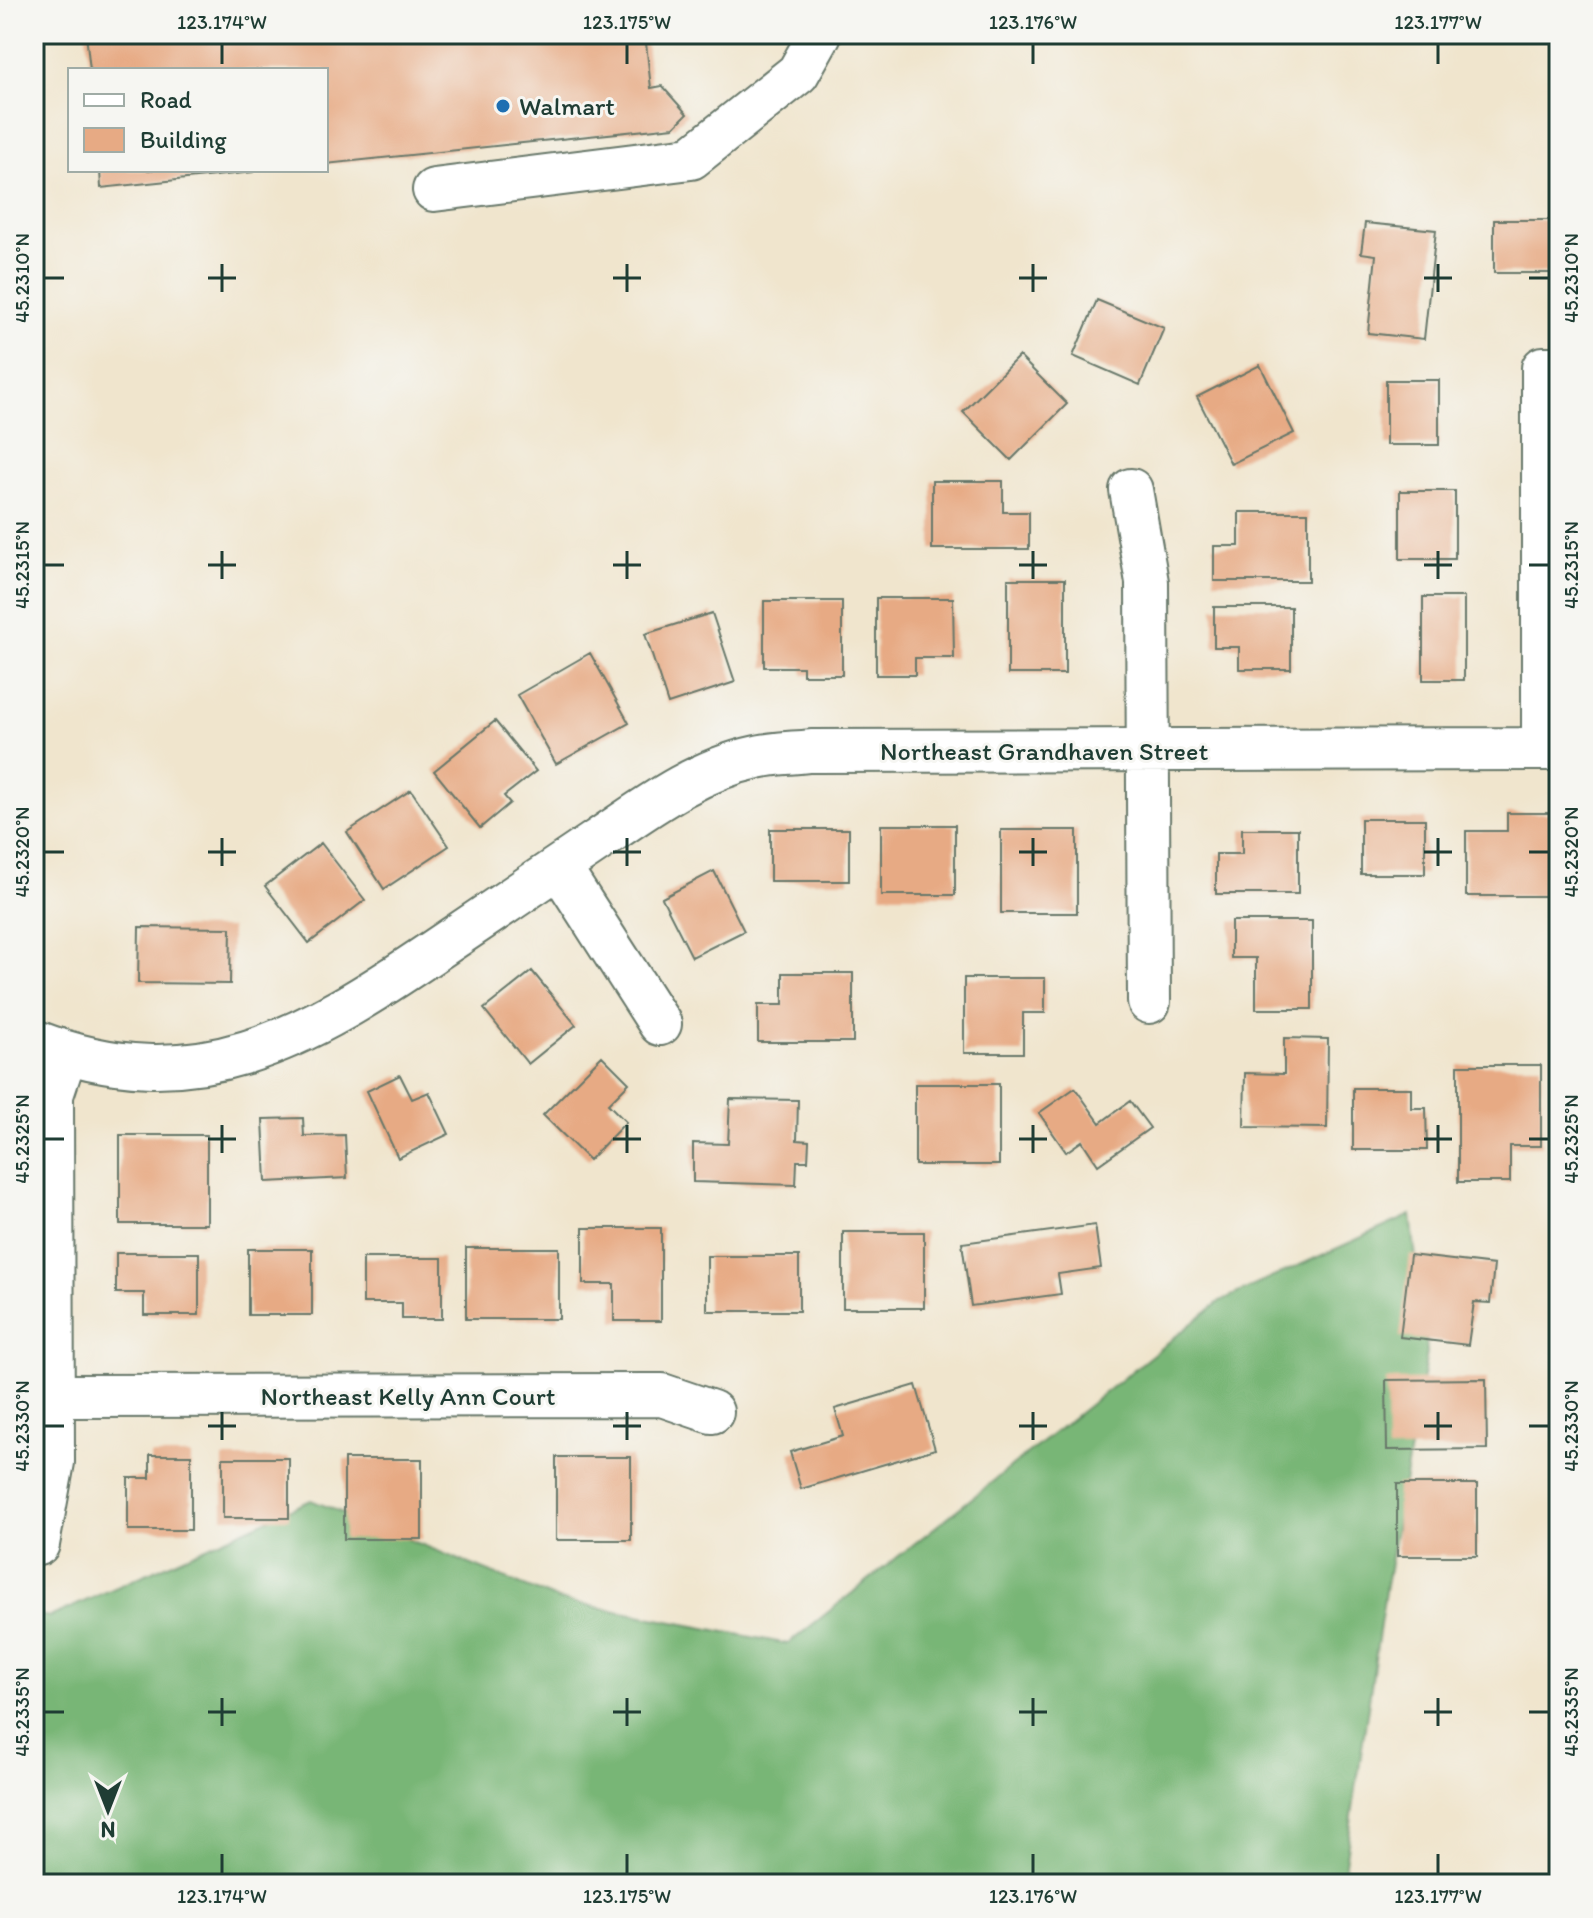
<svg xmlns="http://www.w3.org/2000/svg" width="1593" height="1918" viewBox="0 0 1593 1918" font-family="Itim,sans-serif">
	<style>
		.forest { fill: #78b676; stroke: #4c7a55; stroke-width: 2 }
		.building { fill: #e7aa84 }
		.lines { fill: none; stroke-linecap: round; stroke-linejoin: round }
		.minor-casing { stroke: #68786a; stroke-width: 46 }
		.minor { stroke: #fff; stroke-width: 42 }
		.ticks { fill: none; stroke: #1f3d34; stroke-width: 3 }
		.poi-dot { fill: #1f6fb2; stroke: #f6f6f2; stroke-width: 3 }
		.labels { text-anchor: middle; stroke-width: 6; stroke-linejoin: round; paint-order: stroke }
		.poi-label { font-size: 26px; fill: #1f3d34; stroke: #f6f6f2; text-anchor: start }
		.street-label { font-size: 26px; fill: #1f3d34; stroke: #f6f6f2 }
		.neatline { fill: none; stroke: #1f3d34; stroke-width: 3 }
		.ticks-label { font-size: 20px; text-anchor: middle; fill: #1f3d34 }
	</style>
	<rect width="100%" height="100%" fill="#f6f6f2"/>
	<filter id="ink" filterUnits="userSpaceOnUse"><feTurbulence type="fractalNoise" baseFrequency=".0125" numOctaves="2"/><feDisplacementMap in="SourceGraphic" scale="16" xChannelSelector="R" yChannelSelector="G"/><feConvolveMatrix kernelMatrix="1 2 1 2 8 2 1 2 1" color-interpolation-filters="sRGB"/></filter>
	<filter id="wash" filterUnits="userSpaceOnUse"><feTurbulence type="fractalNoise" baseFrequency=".006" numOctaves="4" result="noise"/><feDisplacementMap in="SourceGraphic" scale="32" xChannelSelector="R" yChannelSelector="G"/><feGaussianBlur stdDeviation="1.8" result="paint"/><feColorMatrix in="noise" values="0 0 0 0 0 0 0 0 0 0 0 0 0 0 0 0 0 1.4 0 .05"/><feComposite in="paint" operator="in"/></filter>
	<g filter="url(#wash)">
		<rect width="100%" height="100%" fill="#f0e5cd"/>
		<path class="forest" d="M1411 1215 1427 1353 1385 1591 1342 1884H34V1614L50 1617 311 1500 559 1600 788 1644 1220 1301Z"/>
		<g id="blocks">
			<path class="building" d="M86 34H645L651 88 662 86 687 114 674 127 326 164V70H90Z
				M100 170H253V172L101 188Z
				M1494 220H1559V273H1494Z
				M1365 223 1436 230 1424 339 1368 333 1376 255 1361 253Z
				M1097 300 1164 328 1140 385 1073 356Z
				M1019 356 1067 404 1011 460 963 412Z
				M1260 365 1294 433 1231 464 1197 397Z
				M1386 380H1439V445H1386Z
				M932 481H1003V512H1029V549H932Z
				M1400 491H1455V559H1400Z
				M1239 512H1308V581H1214V546H1239Z
				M1008 579H1065V674H1008Z
				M1423 597H1464V680H1423Z
				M876 598H953L954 658H915V675H876Z
				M764 601H842V675H803V667H764Z
				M1214 607H1291V669H1239V647H1214Z
				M712 613 735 682 668 704 645 634Z
				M590 653 629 723 556 764 517 695Z
				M495 721 536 771 504 796 510 803 480 828 434 771Z
				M411 790 449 846 384 889 347 832Z
				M1507 813H1550V896H1466V831H1507Z
				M1361 819H1425V874H1361Z
				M881 825H955V895H881Z
				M770 829H849V881H770Z
				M1242 829H1298V894H1216V854H1242Z
				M1001 830H1077V913H1001Z
				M321 843 365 900 309 943 265 886Z
				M714 871 744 931 692 957 662 898Z
				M1231 921H1312V1009H1256V958H1231Z
				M139 927 231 928 230 984 138 983Z
				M532 971 576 1025 528 1064 484 1009Z
				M783 973H853V1042H758V1005H783Z
				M964 978H1045V1013H1023V1053H964Z
				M1284 1038 1328 1039 1327 1128 1244 1127 1245 1073 1284 1074Z
				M602 1056 629 1083 608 1104 626 1122 589 1160 543 1115Z
				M1458 1065H1541V1146H1510V1182H1458Z
				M400 1075 412 1099 429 1092 449 1134 398 1158 367 1091Z
				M915 1084H999V1165H915Z
				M1075 1088 1100 1123 1130 1101 1150 1128 1098 1165 1082 1141 1066 1152 1039 1113Z
				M1353 1088H1411V1108H1426L1427 1150H1353Z
				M730 1099 798 1100 797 1140 809 1141 808 1161H797L796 1185 693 1182V1143L728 1144Z
				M303 1118 304 1136 345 1135 347 1178 266 1182 263 1119Z
				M120 1135H207V1224H120Z
				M1095 1225 1101 1268 1058 1274 1061 1294 971 1306 962 1243Z
				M583 1228H661V1321H614V1284H583Z
				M843 1232H924V1308H843Z
				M466 1248H559V1319H466Z
				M248 1249H312V1315H248Z
				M116 1253H199V1315H144V1293H116Z
				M1410 1255 1494 1265 1490 1303 1474 1302 1468 1345 1400 1337Z
				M707 1256H799V1311H707Z
				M363 1258H442V1319H402V1303H363Z
				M1486 1379 1487 1449 1387 1450 1386 1380Z
				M916 1385 935 1449 801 1489 790 1452 843 1436 835 1409Z
				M150 1455H191V1530H128V1478H150Z
				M556 1457H631V1540H556Z
				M223 1458H289V1518H223Z
				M344 1459H422V1539H344Z
				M1397 1484H1477V1556H1397Z"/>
		</g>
	</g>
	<g filter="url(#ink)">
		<use href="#blocks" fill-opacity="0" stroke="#68786a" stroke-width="2"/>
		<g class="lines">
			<defs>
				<path id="minor" d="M434 190 691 158 798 73 820 34
					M1131 490 1147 582 1149 1002
					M1543 749V368H1559
					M559 867 660 1024
					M34 1041C195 1104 306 1038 437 949 490 913 544 877 597 841 647 807 696 770 757 757 774 753 793 753 811 751L1559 749
					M53 1396 662 1395 712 1412
					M38 1544 53 1462 52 1095 66 1053"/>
			</defs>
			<use href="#minor" class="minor-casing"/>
			<use href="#minor" class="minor"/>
		</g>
	</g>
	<path class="ticks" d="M222 44V64M627 44V64M1033 44V64M1438 44V64M222 264V292M627 264V292M1033 264V292M1438 264V292M44 278H64M208 278H236M613 278H641M1019 278H1047M1424 278H1452M1529 278H1549M222 551V579M627 551V579M1033 551V579M1438 551V579M44 565H64M208 565H236M613 565H641M1019 565H1047M1424 565H1452M1529 565H1549M222 838V866M627 838V866M1033 838V866M1438 838V866M44 852H64M208 852H236M613 852H641M1019 852H1047M1424 852H1452M1529 852H1549M222 1125V1153M627 1125V1153M1033 1125V1153M1438 1125V1153M44 1139H64M208 1139H236M613 1139H641M1019 1139H1047M1424 1139H1452M1529 1139H1549M222 1412V1440M627 1412V1440M1033 1412V1440M1438 1412V1440M44 1426H64M208 1426H236M613 1426H641M1019 1426H1047M1424 1426H1452M1529 1426H1549M222 1698V1726M627 1698V1726M1033 1698V1726M1438 1698V1726M44 1712H64M208 1712H236M613 1712H641M1019 1712H1047M1424 1712H1452M1529 1712H1549M222 1854V1874M627 1854V1874M1033 1854V1874M1438 1854V1874"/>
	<circle class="poi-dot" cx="503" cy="106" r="8"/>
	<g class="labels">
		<g class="poi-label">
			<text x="519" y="115">Walmart</text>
		</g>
		<g class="street-label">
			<text x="1044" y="760">Northeast Grandhaven Street</text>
			<text x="408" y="1405">Northeast Kelly Ann Court</text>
		</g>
	</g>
	<rect width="1593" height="1918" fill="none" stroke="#f6f6f2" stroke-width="88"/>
	<rect x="68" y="68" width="260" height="104" fill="#f6f6f2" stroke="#a0aca6" stroke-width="2"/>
	<rect x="84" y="94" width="40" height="12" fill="#ffffff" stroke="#a0aca6" stroke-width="2"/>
	<text x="140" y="108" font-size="24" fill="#1f3d34">Road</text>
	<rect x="84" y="128" width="40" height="24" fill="#e7aa84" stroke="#a0aca6" stroke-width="2"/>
	<text x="140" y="148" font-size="24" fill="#1f3d34">Building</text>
	<g transform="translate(108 1810) rotate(180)" stroke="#f6f6f2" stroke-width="6" paint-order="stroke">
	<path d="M0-6L14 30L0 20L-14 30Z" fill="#1f3d34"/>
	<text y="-12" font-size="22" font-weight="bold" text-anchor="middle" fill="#1f3d34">N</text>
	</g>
	<rect x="44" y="44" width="1505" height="1830" class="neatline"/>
	<g class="ticks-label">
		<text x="222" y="29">123.174°W</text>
		<text x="627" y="29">123.175°W</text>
		<text x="1033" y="29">123.176°W</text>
		<text x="1438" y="29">123.177°W</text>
		<text transform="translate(1571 278) rotate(-90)" y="7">45.2310°N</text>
		<text transform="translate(22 278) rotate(-90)" y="7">45.2310°N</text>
		<text transform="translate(1571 565) rotate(-90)" y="7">45.2315°N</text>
		<text transform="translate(22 565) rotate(-90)" y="7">45.2315°N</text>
		<text transform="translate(1571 852) rotate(-90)" y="7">45.2320°N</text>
		<text transform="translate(22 852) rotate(-90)" y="7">45.2320°N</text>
		<text transform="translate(1571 1139) rotate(-90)" y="7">45.2325°N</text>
		<text transform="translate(22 1139) rotate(-90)" y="7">45.2325°N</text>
		<text transform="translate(1571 1426) rotate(-90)" y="7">45.2330°N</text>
		<text transform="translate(22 1426) rotate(-90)" y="7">45.2330°N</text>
		<text transform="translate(1571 1712) rotate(-90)" y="7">45.2335°N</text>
		<text transform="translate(22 1712) rotate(-90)" y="7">45.2335°N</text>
		<text x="222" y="1903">123.174°W</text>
		<text x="627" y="1903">123.175°W</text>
		<text x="1033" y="1903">123.176°W</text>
		<text x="1438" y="1903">123.177°W</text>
	</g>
</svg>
